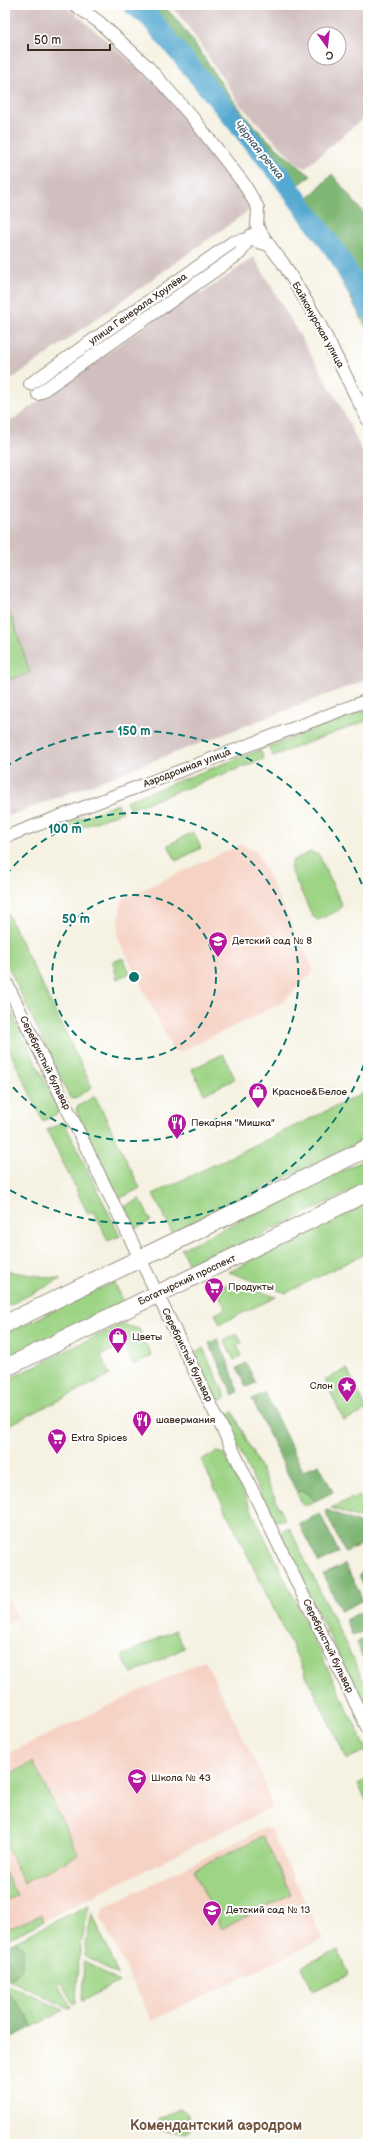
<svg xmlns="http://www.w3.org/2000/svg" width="373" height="2149" font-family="'Balsamiq Sans',sans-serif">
<rect width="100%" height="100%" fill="#fff"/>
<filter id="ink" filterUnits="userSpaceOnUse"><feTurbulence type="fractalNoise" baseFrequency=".025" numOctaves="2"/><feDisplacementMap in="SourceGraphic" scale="8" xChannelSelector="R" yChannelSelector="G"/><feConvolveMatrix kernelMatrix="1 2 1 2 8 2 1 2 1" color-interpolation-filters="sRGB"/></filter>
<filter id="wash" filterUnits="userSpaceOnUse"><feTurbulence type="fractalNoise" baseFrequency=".012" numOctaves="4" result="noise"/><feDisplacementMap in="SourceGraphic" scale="16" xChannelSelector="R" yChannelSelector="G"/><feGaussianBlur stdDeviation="0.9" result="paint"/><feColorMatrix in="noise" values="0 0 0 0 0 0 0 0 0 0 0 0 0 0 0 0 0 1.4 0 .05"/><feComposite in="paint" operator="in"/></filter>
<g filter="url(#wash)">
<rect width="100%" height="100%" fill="#f5f2e2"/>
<g fill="#f6d2c5">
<path d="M242 844 256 851 314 971 282 1003 180 1052 173 1050 117 936 121 902 124 898Z"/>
<path d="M5 1592 17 1618 5 1624Z"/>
<path d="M205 1660 263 1778 272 1807 5 1940V1755Z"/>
<path d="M264 1828 270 1829 323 1939 152 2021 100 1916 104 1908Z"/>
</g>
<g fill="#d1bfbf" fill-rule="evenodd">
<path d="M5 5H62L71 10 161 88 244 192 251 209 5 384Z"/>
<path d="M169 5H368V114L305 168 295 162 241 106 183 19ZM315 34H339V58H315Z"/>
<path d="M254 257 338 401 368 463V679L9 816 5 808V425L198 289 200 295Z"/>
</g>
<g fill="#9ed486" stroke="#6c7f52">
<path d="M5 604 13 621 30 673 5 681Z"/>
<path d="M368 709V720L273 756 268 747Z"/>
<path d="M260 750 264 759 130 809 126 801Z"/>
<path d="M118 804 122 812 61 835 58 826Z"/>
<path d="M193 832 201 848 176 861 168 845Z"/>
<path d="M311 852 319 855 342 905 339 910 318 920 313 917 290 868 293 860Z"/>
<path d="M5 909 92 1087 74 1099 70 1098 5 960Z"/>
<path d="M123 958 130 973 117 979 113 962Z"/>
<path d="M5 999 60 1112 43 1121 5 1041Z"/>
<path d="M223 1054 235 1079 204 1094 192 1069Z"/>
<path d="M368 1091V1138L172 1232 153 1194Z"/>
<path d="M95 1096 140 1188 119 1199 76 1110 77 1107Z"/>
<path d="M64 1122 120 1236 108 1241 94 1211 88 1214 47 1130Z"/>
<path d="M368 1158V1183L191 1269 181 1249Z"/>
<path d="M140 1199 151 1221 134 1229 124 1207Z"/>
<path d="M368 1203V1252L286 1293 229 1272Z"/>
<path d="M5 1271 61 1279 5 1307Z"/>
<path d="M114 1282 124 1302 5 1359V1334Z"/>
<path d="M232 1282 276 1297 220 1324 215 1314 226 1309 216 1290Z"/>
<path d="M121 1324 139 1329 152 1356 133 1365 124 1345 101 1355 110 1375 5 1427V1381Z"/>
<path d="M237 1334 242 1343 237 1345 242 1356 234 1360 224 1340Z"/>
<path d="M203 1348 226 1397 219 1401 214 1398 192 1353Z"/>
<path d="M347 1369 367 1410 344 1421 325 1380Z"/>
<path d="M233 1412 285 1519 277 1521 273 1520 225 1421 226 1415Z"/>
<path d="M217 1452 224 1454 227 1459 367 1750 347 1759 201 1460Z"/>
<path d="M296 1491 306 1492 315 1501 303 1506Z"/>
<path d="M359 1495 368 1512V1521L331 1508Z"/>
<path d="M289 1527 368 1690V1701H361L281 1537 282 1531Z"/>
<path d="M175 1630 184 1648 132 1674 122 1656Z"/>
<path d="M33 1762 79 1855 24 1883 5 1844V1776Z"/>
<path d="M368 1779V1804L358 1784Z"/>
<path d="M263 1836 291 1894 222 1929 193 1870Z"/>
<path d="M5 1872 17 1896 5 1901Z"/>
<path d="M89 1905 78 1962 76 2004 74 2005 61 1983 58 1985 71 2007 69 2008 9 1980C30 1966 17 1966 25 1949L15 1941Z"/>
<path d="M92 1912 118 1975 84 1955Z"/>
<path d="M41 1915 43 1921 5 1941V1920L10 1928Z"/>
<path d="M338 1950 349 1974 313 1991 302 1966Z"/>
<path d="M84 1960 119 1982 82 2001Z"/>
<path d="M5 1984 64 2010 32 2027 27 2015 5 1990Z"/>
<path d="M180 2109C189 2111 192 2122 190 2131L185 2134 161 2129 158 2122 160 2118Z"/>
</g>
<g fill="#7eb673" stroke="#5c7048">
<path d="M138 5H163C194 36 213 75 240 109 259 134 286 157 311 176L294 188 153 17Z"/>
<path d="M332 174 368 219V331L331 261 298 209Z"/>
<path d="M218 1339 230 1367 238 1392 233 1395 209 1343Z"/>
<path d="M246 1363 256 1383 246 1387 237 1368Z"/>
<path d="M265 1393 303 1471 319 1464 333 1492 315 1501 306 1492 296 1491 252 1399Z"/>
<path d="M327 1510 368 1527V1541L345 1552 325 1511Z"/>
<path d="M320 1513 339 1553 319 1563 299 1524Z"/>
<path d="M345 1564 363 1600 341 1611 323 1575Z"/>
<path d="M366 1571 368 1577V1594L359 1575Z"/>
<path d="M363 1611 368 1621V1629L353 1636 345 1620Z"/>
<path d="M368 1636V1668L356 1643Z"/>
<path d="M15 1941 25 1949C16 1965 31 1966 9 1980L5 1978V1947Z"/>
<path d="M5 1989 27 2015 32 2027 9 2039 5 2032Z"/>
</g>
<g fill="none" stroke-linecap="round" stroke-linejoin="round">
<path stroke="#54a8d0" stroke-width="20" d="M133 5 150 18 280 175 339 256 368 309"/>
</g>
</g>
<g filter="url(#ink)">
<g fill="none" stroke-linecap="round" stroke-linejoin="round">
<g stroke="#988e80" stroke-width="14">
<g id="street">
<path d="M75 5 99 22 148 67 192 117 244 184 258 208 257 226 269 245"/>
<path d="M30 384 233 242 248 239 269 245 283 263 317 319 368 420"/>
<path d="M38 394 240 253 251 235"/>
<path d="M5 837 368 700"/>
<path d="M5 980 368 1729"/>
</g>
</g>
<g stroke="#988e80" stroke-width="19">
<g id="secondary">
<path d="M5 1324 368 1148"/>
<path d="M5 1368 368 1192"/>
</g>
</g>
<use href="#street" stroke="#fff" stroke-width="12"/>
<use href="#secondary" stroke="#fff" stroke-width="17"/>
</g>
</g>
<g fill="none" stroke="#0f766e" stroke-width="2" stroke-dasharray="7 5">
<circle cx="134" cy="977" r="82"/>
<path d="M6 875A164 164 0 1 1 6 1079"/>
<path d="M368 1053A246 246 0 0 1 5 1187M5 767A246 246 0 0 1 368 901"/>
</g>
<defs>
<g id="school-pin" transform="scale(1)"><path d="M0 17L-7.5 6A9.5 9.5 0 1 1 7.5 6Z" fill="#b5179e" stroke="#fff"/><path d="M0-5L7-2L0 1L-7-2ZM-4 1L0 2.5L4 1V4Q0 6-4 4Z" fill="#fff"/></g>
<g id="shop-pin" transform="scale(1)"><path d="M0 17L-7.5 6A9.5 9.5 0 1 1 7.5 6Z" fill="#b5179e" stroke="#fff"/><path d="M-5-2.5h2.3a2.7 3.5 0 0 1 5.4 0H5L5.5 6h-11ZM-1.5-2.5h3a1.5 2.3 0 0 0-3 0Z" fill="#fff"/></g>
<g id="restaurant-pin" transform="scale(1)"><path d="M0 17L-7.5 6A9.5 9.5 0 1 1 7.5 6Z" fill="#b5179e" stroke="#fff"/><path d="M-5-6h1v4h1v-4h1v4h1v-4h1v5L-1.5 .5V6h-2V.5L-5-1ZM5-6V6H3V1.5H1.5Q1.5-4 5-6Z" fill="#fff"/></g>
<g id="supermarket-pin" transform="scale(1)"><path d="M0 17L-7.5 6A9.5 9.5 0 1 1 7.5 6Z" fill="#b5179e" stroke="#fff"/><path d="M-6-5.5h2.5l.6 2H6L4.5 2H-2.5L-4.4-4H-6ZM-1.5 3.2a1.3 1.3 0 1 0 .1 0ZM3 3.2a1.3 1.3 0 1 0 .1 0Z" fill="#fff"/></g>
<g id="sight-pin" transform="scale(1)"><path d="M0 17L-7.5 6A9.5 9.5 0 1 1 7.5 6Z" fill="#b5179e" stroke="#fff"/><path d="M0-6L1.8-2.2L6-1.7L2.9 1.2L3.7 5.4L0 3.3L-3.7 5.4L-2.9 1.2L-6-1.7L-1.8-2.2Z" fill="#fff"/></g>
</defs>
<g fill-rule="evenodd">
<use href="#school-pin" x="218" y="941"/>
<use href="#shop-pin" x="258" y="1092"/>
<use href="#restaurant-pin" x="177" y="1123"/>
<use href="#supermarket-pin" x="214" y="1287"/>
<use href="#shop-pin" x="118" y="1337"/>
<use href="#sight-pin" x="347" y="1386"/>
<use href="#restaurant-pin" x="142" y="1420"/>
<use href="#supermarket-pin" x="57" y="1438"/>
<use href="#school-pin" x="137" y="1778"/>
<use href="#school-pin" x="212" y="1910"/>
</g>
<g text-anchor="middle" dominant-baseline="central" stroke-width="4" stroke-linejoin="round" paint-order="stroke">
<g font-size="10" fill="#3b2a1e" stroke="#fff">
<text transform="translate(138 309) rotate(-35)">улица Генерала Хрулёва</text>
<text transform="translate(318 325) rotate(61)">Байконурская улица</text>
<text transform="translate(187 768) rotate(-21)">Аэродромная улица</text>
<text transform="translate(45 1063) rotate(64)">Серебристый бульвар</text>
<text transform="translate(187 1280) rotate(-25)">Богатырский проспект</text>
<text transform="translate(187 1355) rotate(64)">Серебристый бульвар</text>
<text transform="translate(328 1646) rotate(64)">Серебристый бульвар</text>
</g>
<g font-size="10" fill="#3b2a1e" stroke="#fff" text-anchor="start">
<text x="232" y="941">Детский сад № 8</text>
<text x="272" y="1092">Красное&amp;Белое</text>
<text x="191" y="1123">Пекарня "Мишка"</text>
<text x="228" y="1287">Продукты</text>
<text x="132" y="1337">Цветы</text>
<text x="333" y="1386" text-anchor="end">Слон</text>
<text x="156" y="1420">шавермания</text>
<text x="71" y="1438">Extra Spices</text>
<text x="151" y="1778">Школа № 43</text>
<text x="226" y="1910">Детский сад № 13</text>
</g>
<g font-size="11" font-style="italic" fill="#455c65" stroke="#fff">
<text transform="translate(259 150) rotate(51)">Чёрная речка</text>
</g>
<g font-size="14" font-weight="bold" fill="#71523e" stroke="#fff">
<text x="216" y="2125">Комендантский аэродром</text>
</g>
</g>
<circle cx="134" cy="977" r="6" fill="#0f766e" stroke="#fff" stroke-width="2"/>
<g font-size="12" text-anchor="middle" font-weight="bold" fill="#0f766e" stroke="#fff" stroke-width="4" stroke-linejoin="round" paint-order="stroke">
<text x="134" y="735">150 m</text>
<text x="65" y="833">100 m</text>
<text x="76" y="923">50 m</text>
</g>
<rect width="373" height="2149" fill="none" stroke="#fff" stroke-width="20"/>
<g transform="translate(327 46) rotate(165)"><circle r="19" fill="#ffffff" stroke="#b1aaa5"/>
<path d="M0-3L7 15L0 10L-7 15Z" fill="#b5179e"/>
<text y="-6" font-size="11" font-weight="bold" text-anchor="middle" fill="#3b2a1e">С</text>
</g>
<path d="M28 44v6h82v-6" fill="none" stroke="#3b2a1e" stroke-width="2"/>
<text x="34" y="44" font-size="12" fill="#3b2a1e" stroke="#ffffff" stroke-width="3" paint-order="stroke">50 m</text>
</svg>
